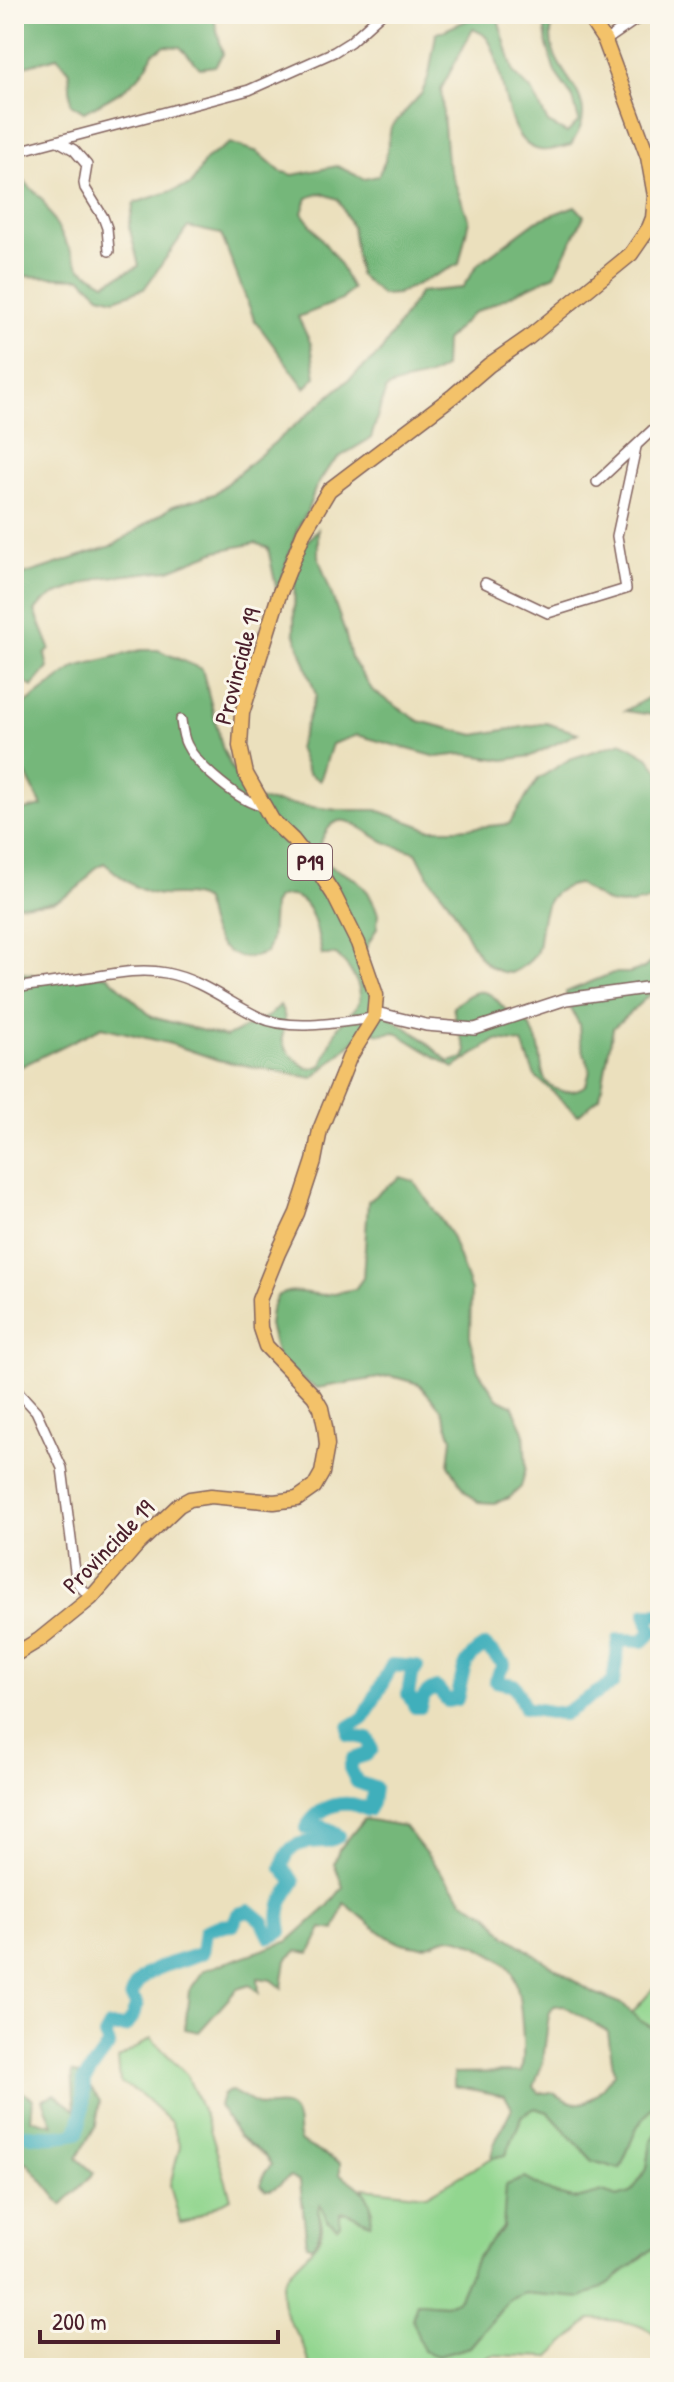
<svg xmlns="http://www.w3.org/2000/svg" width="674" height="2382" font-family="'Patrick Hand',sans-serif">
<rect width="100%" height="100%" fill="#fbf7ec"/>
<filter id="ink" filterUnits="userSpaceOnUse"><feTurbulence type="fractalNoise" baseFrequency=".0125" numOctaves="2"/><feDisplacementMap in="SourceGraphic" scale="16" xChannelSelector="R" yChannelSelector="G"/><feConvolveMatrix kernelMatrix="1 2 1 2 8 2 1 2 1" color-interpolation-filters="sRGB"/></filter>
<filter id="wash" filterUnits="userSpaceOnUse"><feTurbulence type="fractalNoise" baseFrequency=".006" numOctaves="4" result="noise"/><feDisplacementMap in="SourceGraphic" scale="32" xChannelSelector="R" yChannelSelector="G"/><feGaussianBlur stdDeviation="1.8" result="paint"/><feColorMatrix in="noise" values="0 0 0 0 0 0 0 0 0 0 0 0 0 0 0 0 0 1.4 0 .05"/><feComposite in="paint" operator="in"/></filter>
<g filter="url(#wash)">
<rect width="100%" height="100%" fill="#ebe0bd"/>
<g fill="#92d68f" stroke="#6e7a5d" stroke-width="2">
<path d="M660 1981V2032L639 2020 632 2013Z"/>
<path d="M151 2038 187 2075 209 2126 231 2198 189 2221 180 2223 170 2185 180 2146 171 2122 143 2096 120 2082 118 2059Z"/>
<path d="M658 2099 660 2100V2129L651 2141 647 2169 631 2193 617 2197 603 2192 577 2199 552 2193 525 2178 503 2227 476 2258 459 2298 446 2305 417 2303 438 2356 470 2347 510 2299 524 2293 582 2297 608 2284 660 2243V2341C646 2321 613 2320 591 2319L549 2357 493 2355 466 2368H409L367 2363 344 2368H309C310 2339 278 2323 282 2288 285 2266 315 2254 321 2233 324 2225 320 2217 317 2209L321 2205 340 2213 373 2211 363 2188 427 2195 492 2158 506 2155 522 2116 535 2108 548 2112 593 2161 620 2169 637 2127Z"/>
</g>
<g fill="#75b77a" stroke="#606b52" stroke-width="2" fill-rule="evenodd">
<path d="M14 14H213L223 54 215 66 200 68 180 47 165 46 153 53C141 85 112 97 84 112L71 104 69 70 57 57 25 66 14 57Z"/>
<path d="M481 14H491L498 19 514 73 533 92 548 123 567 133 579 121 573 98 555 72 547 45 543 14H554C539 67 583 77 583 115 583 126 576 136 571 145 562 147 549 152 540 150 498 143 508 57 484 35 482 33 475 30 473 29L441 89 447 162 469 220 459 264 397 294 382 295 359 275 352 227 338 199 321 193 307 198 302 213 338 261 352 289 342 300 298 317 311 344 316 377 305 388 254 319 221 234 188 227 144 289 115 299 100 295 82 278 22 276 14 278V184L24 181 42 199 80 268 105 283 139 266 129 226 134 203 191 185 206 159 230 143 258 152 280 171 293 175 337 166 364 179 378 176 385 161 391 127 422 93 429 75 436 34Z"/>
<path d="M575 206 584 216 555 275 473 313 445 341 444 367C427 383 406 377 386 389L371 438 338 458 329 467 315 489 307 512 298 528 277 592 268 548 256 543 217 551 169 570 101 578 54 595 43 602 35 611 50 648 45 655 48 668 32 687 14 674V578L114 545 173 506 214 494 380 353 420 292 462 288 478 264 536 221Z"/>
<path d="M318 529V556L345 632 351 658 373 691 419 721 475 735 546 723 578 733 531 756 504 760 464 754 437 757 357 735 332 744 320 781 308 773 298 748 316 695 294 632 295 555Z"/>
<path d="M141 650H158L202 669 223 750 247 799 338 810H377L429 829H457L509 824 538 779 570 759 622 742 648 757 660 772V895C652 900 645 902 636 903 608 909 601 899 578 884 547 889 544 906 540 934 539 940 539 948 536 953 532 961 520 969 511 973 478 973 468 934 454 910 448 900 439 890 431 880 425 871 421 861 416 852 406 849 394 847 385 842 358 829 336 799 319 847L322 862 357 880 368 892 375 906 378 914 377 928 365 950 367 977 383 1008 393 1019 418 1035 449 1062 464 1058 467 1051 458 1030 453 1007C466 996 480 984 495 998 501 1004 506 1012 513 1016 521 1021 527 1020 532 1030 534 1035 538 1041 539 1047 543 1065 538 1087 563 1091 572 1092 579 1090 586 1085L590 1071 580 1040 579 1024 566 999V992L613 973H629L644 968 660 954V985L613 1028 600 1097 578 1115 535 1076 522 1043 496 1040 454 1068 395 1032 379 1034 368 1029 313 1078 218 1060 171 1044 102 1027 14 1070V971L54 979 107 975 152 1017 226 1037 269 1016 280 1005C291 1027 280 1025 283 1042 284 1050 302 1068 310 1068 313 1069 319 1066 322 1065 327 1053 331 1040 337 1029 342 1019 352 1014 358 1004 366 989 347 964 336 955H322C317 931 312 885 277 898L273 905 271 939 266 953C226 969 208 936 205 901 189 892 179 896 161 895 138 893 121 877 104 863 88 871 92 875 81 885 55 907 46 903 14 905V809L17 812 42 806 18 759 24 705 75 667Z"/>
<path d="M660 691V716L625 711Z"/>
<path d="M400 1177 414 1181 450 1233 471 1291 470 1337 478 1370 497 1398 512 1405 524 1431 526 1468 521 1487 509 1498 494 1503 478 1502 466 1492 449 1465 452 1438 441 1409 419 1384 391 1376 317 1388 292 1374 278 1361 269 1325 271 1309 278 1295 292 1291 324 1295 355 1289 363 1278 368 1201Z"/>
<path d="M364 1819 404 1826 464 1901 489 1915 506 1936 592 1992 624 2005 639 2020 660 2032V2100H657L637 2127 620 2169 593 2161 548 2112 535 2108 522 2116 506 2155 492 2158 494 2144 512 2108 505 2096 454 2086V2073L521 2072C526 2053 521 1986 511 1970 502 1957 467 1939 452 1938 442 1938 433 1945 423 1946 416 1946 405 1944 399 1942 382 1937 359 1913 344 1903L335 1930 322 1928 310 1953 297 1951 286 1960 282 1988 272 1980 258 1978 259 1993 250 1985 237 1989 199 2032 185 2029 189 1991 204 1970 289 1941 327 1907 343 1887 334 1863 339 1850ZM563 2005 608 2032 614 2074C603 2086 589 2111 569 2101 552 2094 560 2092 539 2093L534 2087 543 2061 549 2014 554 2006Z"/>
<path d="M72 2072 81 2075 100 2101 96 2125 77 2158 94 2173 62 2205 27 2162 14 2164V2094L21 2091 33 2099 31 2119 53 2125 43 2099 55 2094 75 2110Z"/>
<path d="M232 2091C241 2096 252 2104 262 2106 274 2108 288 2099 296 2117 300 2126 296 2134 301 2142L340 2163V2174C359 2186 377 2197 370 2223L345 2212 340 2213V2224L337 2227 328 2220 320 2205 318 2209C322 2226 322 2233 312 2247L307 2245 300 2182 291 2176C280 2180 272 2199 260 2185L264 2174 271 2165 265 2156 238 2135 219 2106C221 2097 222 2092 232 2091Z"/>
<path d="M660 2129V2243L608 2284 582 2298 524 2293 509 2300 470 2347 438 2356 423 2351 412 2319 417 2303 446 2305 459 2298 476 2258 503 2227 506 2185 525 2178 552 2193 577 2199 603 2192 617 2197 631 2193 647 2169 651 2141Z"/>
</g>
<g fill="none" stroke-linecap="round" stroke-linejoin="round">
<path stroke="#3fafbb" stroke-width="14" d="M14 2132C37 2137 55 2138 77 2133L83 2110 84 2080 109 2045 105 2036 110 2027H125L132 2018 137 2005 131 1996C139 1967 177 1963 202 1953L205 1931 219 1926 233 1925 238 1914 250 1911 263 1922 270 1937 281 1931C276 1909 282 1901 294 1882L282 1868C291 1829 320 1849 339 1836L324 1827 306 1828C320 1805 345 1797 368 1810L372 1803 374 1788 357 1782 350 1768 353 1759 366 1755 372 1749 368 1739 349 1735V1727L364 1718 392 1665 417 1667 411 1676 408 1694 415 1707H420C422 1696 427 1691 437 1688L448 1701 457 1699C464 1674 460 1660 485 1646L504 1664 495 1681 514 1685 525 1708 563 1714 613 1683 619 1640 643 1641 652 1632 646 1614H660"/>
</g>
</g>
<g filter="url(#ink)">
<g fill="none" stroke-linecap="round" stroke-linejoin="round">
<g stroke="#82635e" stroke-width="12">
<g id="minor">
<path d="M605 41 634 21 651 14"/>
<path d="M58 141 74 150 87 165 84 183 85 188 103 217 107 228 109 251"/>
<path d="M14 152 249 90 334 52 350 42 381 14"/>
<path d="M597 482 660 423"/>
<path d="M485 583 548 613 626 589 617 536 636 447"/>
<path d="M181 720C182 728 183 738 187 745 197 766 241 803 263 806"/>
<path d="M14 988C40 984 67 981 93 977 116 973 142 968 166 973 202 980 227 1002 259 1017 291 1032 340 1022 374 1018"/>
<path d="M14 1387 36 1411 62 1468 76 1579 79 1585 91 1598"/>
</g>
</g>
<g stroke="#82635e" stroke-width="14">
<path id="tertiary" d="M376 1013 426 1025 475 1029 566 999 660 986"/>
</g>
<g stroke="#82635e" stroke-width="17">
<path id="primary" d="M14 1655 39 1640 91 1598 138 1544 179 1505 190 1499 211 1496 274 1502 297 1499 314 1487 322 1473 327 1445 325 1427 321 1408 314 1396 266 1346 260 1328 259 1300 278 1253 297 1213 314 1161 320 1130 342 1076 349 1058 374 1018 376 995 358 943 334 895 321 875 293 840 272 820 246 774 240 746 242 713 279 595 304 532 329 490 453 396 489 365 528 338 631 254 649 228 653 218 655 196 648 157 605 41 587 14"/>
</g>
<use href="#minor" stroke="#fff" stroke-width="9"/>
<use href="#tertiary" stroke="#fff" stroke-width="11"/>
<use href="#primary" stroke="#f3c26a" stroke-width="14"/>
</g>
</g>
<g text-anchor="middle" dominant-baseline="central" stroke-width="6" stroke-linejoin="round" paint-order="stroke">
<rect fill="#fbf7ec" stroke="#7f6065" stroke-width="2" x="288" y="844" width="44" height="36" rx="6"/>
<g font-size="22" font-weight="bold" fill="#4a1f2b">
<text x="310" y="862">P19</text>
</g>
<g font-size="24" fill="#4a1f2b" stroke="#fbf7ec">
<text transform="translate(237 666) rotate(-75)">Provinciale 19</text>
<text transform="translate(108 1546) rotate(-46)">Provinciale 19</text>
</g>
</g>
<rect width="674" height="2382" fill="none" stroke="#fbf7ec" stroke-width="48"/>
<path d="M40 2330v12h238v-12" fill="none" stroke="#4a1f2b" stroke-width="4"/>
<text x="52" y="2330" font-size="24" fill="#4a1f2b" stroke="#fbf7ec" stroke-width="6" paint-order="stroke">200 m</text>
</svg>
